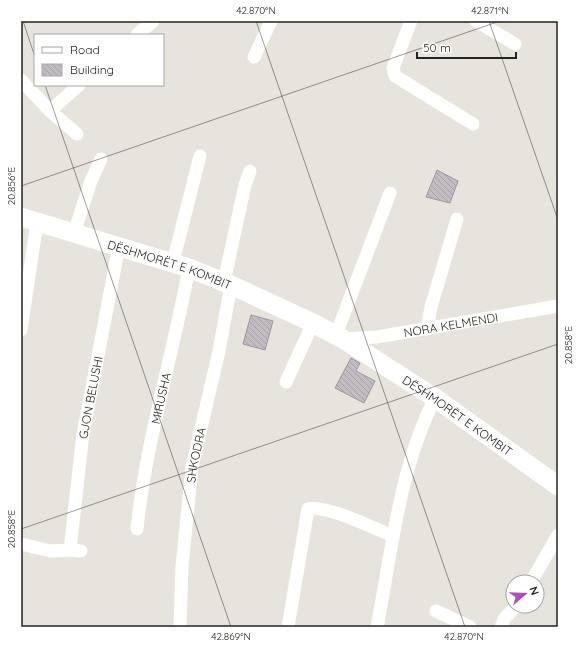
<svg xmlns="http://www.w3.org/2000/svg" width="579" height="648" font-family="Quicksand,sans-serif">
<defs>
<pattern id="building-back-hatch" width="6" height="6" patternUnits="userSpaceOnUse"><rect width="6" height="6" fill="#c1bdc2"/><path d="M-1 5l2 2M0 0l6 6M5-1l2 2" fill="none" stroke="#a6a2a6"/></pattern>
</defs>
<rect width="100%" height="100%" fill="#e7e3dd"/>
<g fill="url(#building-back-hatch)" stroke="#9b979c">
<path d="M437 170 458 181 450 203 426 197Z"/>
<path d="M251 315 273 321 265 350 243 344Z"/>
<path d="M351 358 360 363 356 371 375 381 364 403 335 388Z"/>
</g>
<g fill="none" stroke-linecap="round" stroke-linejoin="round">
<g stroke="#fff" stroke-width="13">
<path d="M411 21 393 68 395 76 473 124"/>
<path d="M476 21 515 44"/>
<path d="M137 35 153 21"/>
<path d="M254 57 271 21"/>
<path d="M21 80 50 111 77 134"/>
<path d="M50 111 79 85"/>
<path d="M74 233 91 181 101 159"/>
<path d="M173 262 200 156"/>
<path d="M224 282 245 185 250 171"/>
<path d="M427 329 431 307 457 219"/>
<path d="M21 330 37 222"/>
<path d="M336 335 390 193"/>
<path id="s1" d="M343 339 377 337 558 306"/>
<path d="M286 382 313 323"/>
<path id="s2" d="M137 529C146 440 173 355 189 268"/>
<path d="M21 544 51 551 70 550 81 551"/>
<path id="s3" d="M70 550 83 434 119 246"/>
<path d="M531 582 558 535"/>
<path d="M436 611 470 627"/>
<path id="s4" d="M180 627 182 566 192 467 219 351 231 285"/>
<path d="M288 627 308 509C326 504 375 529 393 536"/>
<path d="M377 627C392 550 399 469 435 398"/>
<path d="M501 627 504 619 516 606"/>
</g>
<path stroke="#fff" stroke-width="19" id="s5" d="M21 217 189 268 231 285 313 323 343 339 435 398 558 486"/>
</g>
<path fill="none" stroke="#242320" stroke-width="1" stroke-opacity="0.45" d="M23 21 35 57M256 21 465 627M489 21 558 220M45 85 231 627M21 186 500 21M21 529 558 344"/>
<g text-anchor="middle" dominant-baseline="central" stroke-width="4" stroke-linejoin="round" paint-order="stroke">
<g font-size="12" fill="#242320" stroke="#fff">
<text stroke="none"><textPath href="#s5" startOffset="156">DËSHMORËT E KOMBIT</textPath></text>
<text stroke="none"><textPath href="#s1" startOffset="109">NORA KELMENDI</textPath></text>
<text stroke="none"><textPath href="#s3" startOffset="154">GJON BELUSHI</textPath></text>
<text stroke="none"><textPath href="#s2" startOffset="133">MIRUSHA</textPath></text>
<text stroke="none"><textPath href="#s5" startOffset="483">DËSHMORËT E KOMBIT</textPath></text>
<text stroke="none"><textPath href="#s4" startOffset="173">SHKODRA</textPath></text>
</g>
</g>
<rect width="579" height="648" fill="none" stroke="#ffffff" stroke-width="44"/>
<rect x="34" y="34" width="130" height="52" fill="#ffffff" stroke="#a7a7a6"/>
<rect x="42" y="47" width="20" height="6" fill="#ffffff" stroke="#a7a7a6"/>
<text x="70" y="54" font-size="12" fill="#242320">Road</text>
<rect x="42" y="64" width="20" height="12" fill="url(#building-back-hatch)" stroke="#a7a7a6"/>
<text x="70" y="74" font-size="12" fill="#242320">Building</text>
<g transform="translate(525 594) rotate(71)"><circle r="19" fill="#ffffff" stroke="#a7a7a6"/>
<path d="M0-3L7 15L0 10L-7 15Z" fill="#a951be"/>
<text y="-6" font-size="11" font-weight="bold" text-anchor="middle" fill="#242320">N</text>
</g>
<path d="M417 52v6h99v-6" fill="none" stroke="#242320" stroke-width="2"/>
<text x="423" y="52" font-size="12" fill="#242320" stroke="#ffffff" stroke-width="3" paint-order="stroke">50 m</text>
<rect x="22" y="22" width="535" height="604" fill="none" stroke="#242320" stroke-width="1.5"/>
<g font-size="10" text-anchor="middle" fill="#242320">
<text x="256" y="14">42.870°N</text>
<text x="490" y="14">42.871°N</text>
<text transform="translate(11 186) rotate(-90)" y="4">20.856°E</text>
<text transform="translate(568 345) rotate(-90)" y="4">20.858°E</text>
<text transform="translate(11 529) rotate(-90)" y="4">20.858°E</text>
<text x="231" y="640">42.869°N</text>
<text x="464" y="640">42.870°N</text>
</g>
</svg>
